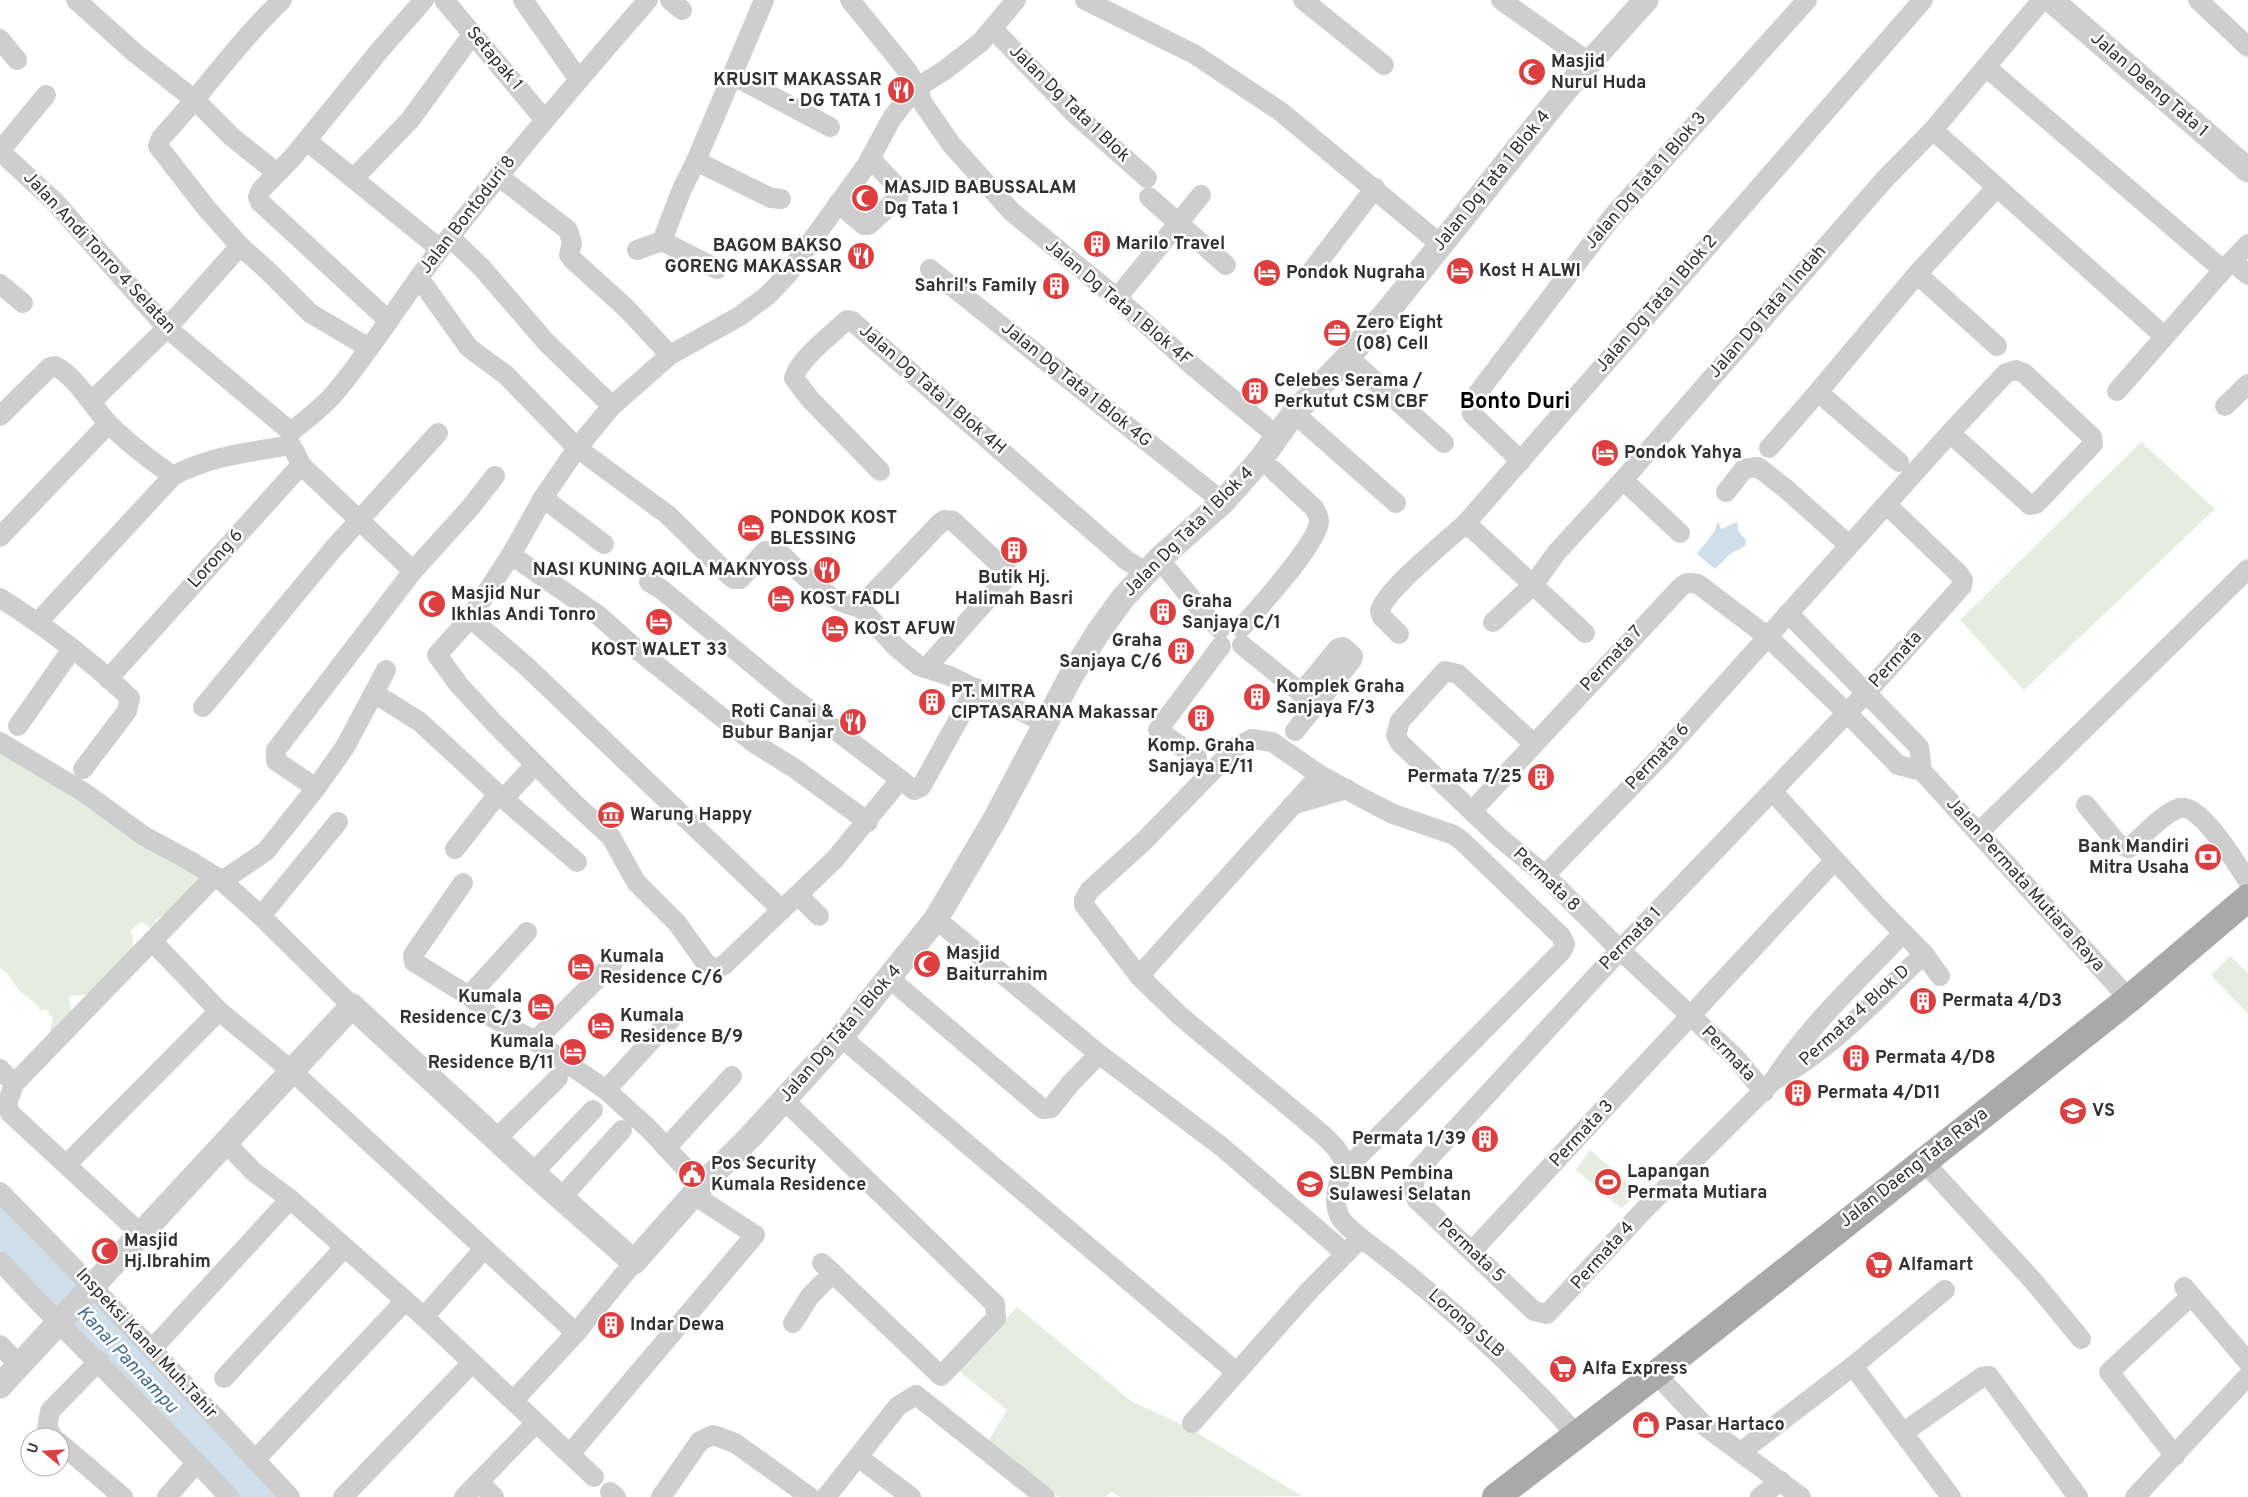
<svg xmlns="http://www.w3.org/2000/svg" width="2248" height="1497" font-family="Overpass,sans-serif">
<rect width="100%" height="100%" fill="#fff"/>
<g fill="#e6ede0">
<path d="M2141 442 2215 509 2024 690 1960 620Z"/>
<path d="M0 746 184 863 203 882 164 918 160 917 155 920 156 926 151 928 141 922 130 931 133 936 132 943 136 948 87 995 69 996 71 1011 51 1037 50 1030 53 1019 46 1009 40 1010C35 999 22 996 16 986 11 979 9 973 0 968Z"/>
<path d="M2230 956 2248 973V1014L2211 975Z"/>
<path d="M1590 1150 1640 1193 1621 1208 1576 1170Z"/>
<path d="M1017 1307 1131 1401 1189 1428 1302 1496 1120 1497 1111 1492 1105 1497H1059L986 1445 1007 1410 958 1370Z"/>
</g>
<g fill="#cedeeb">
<path d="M1718 521 1721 529 1737 522C1738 526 1737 530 1740 533 1744 539 1748 539 1745 546L1730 554 1715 569 1697 554 1714 532Z"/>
<path d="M0 1200 81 1284 56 1310 0 1250Z"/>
<path d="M95 1300 280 1497H234L72 1326Z"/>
</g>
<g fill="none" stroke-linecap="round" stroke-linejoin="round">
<g stroke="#cecece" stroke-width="20">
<path d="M76 0 135 53 196 101 232 137 277 173"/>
<path d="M282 0C237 43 203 93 161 138L158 146 207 209 240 246 267 270 310 313 369 348"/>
<path d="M444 0 544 119"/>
<path d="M523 0 579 80"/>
<path d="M670 0 682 10"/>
<path d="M850 0 906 69 918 87 922 102 951 144 1012 212 1117 298 1194 367 1277 436"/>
<path d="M1085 0 1194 54 1280 111 1440 244"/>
<path d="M1303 0 1384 65"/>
<path d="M1501 0 1590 63"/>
<path d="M2198 0 2248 47"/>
<path d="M993 29 1076 115 1147 178"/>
<path d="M0 39 17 60"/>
<path d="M1986 67 2223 270 2232 261 2248 275"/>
<path d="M732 75 830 127"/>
<path d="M1933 130 2164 336"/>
<path d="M307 141 440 249"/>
<path d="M0 151 54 201 167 328 291 432"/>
<path d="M0 151 46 95"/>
<path d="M696 161 771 198 781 199"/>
<path d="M498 176 568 230 572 243 569 255 573 260 625 307 670 355"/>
<path d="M354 178 410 120 472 35"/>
<path d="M1149 197 1226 265"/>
<path d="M838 203 864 225H869L898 198 900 190 870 158"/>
<path d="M450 237 482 268 546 342 612 406"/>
<path d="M662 241 717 269"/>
<path d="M637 250 662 241 682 189 696 161 764 0"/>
<path d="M2232 261 2248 244"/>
<path d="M930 269 1223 502"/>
<path d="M1313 269 1375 188"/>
<path d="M1917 274 1997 346"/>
<path d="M419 278 469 348 506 375 577 448 668 515 730 576 734 579H740L765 551 779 552C801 573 829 604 860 607L895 646 919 666 950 676 1047 724"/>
<path d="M0 284 23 303"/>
<path d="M1117 298 1201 195"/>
<path d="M389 321 260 202 258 197 261 190 293 157 380 50 424 0"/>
<path d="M1348 357 1444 443"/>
<path d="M2117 391 2223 270"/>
<path d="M92 401 167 328 240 246"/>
<path d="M2225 406 2248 384"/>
<path d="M1294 413 1396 503"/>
<path d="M0 416 50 367 55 366C77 377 93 408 110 425 129 444 150 460 173 476"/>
<path d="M291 432C305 420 321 409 334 394 373 348 404 295 441 248 508 163 577 81 648 0"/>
<path d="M1769 448 1818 392"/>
<path d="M295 452 301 465 413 571"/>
<path d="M1521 461 1472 414 1471 405 1474 398 1612 217 1807 0"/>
<path d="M1899 462 1818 392 1917 274 1997 187"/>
<path d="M880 471 809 398 794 378C799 359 832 334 847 320L852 321 1126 560 1146 572"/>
<path d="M1623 480 1680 533"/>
<path d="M1726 492 1744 469 1758 467 1785 488 1849 545"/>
<path d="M543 498 604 544"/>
<path d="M1887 505 1959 574 1963 580 1962 586 1867 692 1620 950 1419 1169C1413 1179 1412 1189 1417 1200L1534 1311 1547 1314 1643 1211 1774 1080C1832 1050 1877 998 1924 954"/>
<path d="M1466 523 1585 633"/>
<path d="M0 537 108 424"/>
<path d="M511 555 598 615 635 648 754 743 794 768 868 822"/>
<path d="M1159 559 1205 615 1220 629"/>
<path d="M649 582 661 589 786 692 914 790 921 787 976 688"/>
<path d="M0 598C46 627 90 660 130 698L127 711 83 769"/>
<path d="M860 607 940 523 944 520 953 521 1010 574 927 667"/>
<path d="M1788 613 1919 747 1922 771 2129 999"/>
<path d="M470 618 525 665 782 910"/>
<path d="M38 622 173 476C209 456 251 452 291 445"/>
<path d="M1493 622 1533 585 1557 552 1623 480 1884 180 1933 130 2042 0"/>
<path d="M1241 628C1258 608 1316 546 1319 522 1319 516 1317 513 1314 508L1273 470"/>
<path d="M1399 634 1382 617 1380 611C1384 591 1449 539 1466 523L1923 0"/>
<path d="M1242 645 1311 701"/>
<path d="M108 679 301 465"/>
<path d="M374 693 420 722 498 794 577 862"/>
<path d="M203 707 334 548 438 433"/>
<path d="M18 726 72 649"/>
<path d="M1295 731 1352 660 1353 656 1343 647 1338 648 1301 693"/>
<path d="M0 742 85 793 144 836 192 862 222 881 261 916 352 1006"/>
<path d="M1534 744 1458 674 1445 671 1400 721 1396 735 1400 743 1499 837 1545 875 1620 950 1736 1058 1764 1092"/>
<path d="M1197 758 1158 730 1221 646"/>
<path d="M900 780 835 859 724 965 717 968 711 967 705 962 677 923 636 882 611 837 574 803 495 724 459 685 437 655 470 618 511 555 543 498 577 448 612 406 670 355 740 316 768 295 786 276 866 166 892 118 903 104 918 87 945 70 981 42 1016 0"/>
<path d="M316 788 276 761V750L413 571 470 508 495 476"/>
<path d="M1773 792 1876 905 1924 954 1940 976"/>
<path d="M503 799 535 765"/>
<path d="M1292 805 1347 789"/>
<path d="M2086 805 2118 844 2129 848C2142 837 2164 812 2180 808 2200 802 2237 865 2248 881"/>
<path d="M1472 811 1677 591C1684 583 1688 581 1698 584L1768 637 1847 713 1898 765 1922 771"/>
<path d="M1978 833 2248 569"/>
<path d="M455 849 498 794"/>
<path d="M1545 875 1661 756 1950 433 2006 373 2016 370 2024 373 2092 437 2093 444 2040 500 2036 504 2030 505 1950 433"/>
<path d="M222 881 266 851 316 788 345 747 386 670"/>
<path d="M463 883 413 955 414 962 469 996 493 1018 535 1041 606 1090 649 1129 687 1170"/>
<path d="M798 895 819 916"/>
<path d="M261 916 338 822"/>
<path d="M936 919 1099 1054 1222 1147 1345 1253"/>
<path d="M152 941 219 1011 292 1071 576 1333"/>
<path d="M1139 976 1320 775"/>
<path d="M890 979 1043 1109 1051 1108 1070 1084 1099 1054"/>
<path d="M469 996 527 932"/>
<path d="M841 1037 1235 1371"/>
<path d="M535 1041 613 963"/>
<path d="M0 1069 14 1084"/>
<path d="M1774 1080C1809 1025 1859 980 1903 933"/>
<path d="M606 1090 672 1018"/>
<path d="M784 1100 995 1304 996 1318 941 1376 822 1263"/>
<path d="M497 1138 558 1078"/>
<path d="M225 1142 254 1172 290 1199 424 1317 594 1477"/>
<path d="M666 1148 732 1076"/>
<path d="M1923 1161 2035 1283 2081 1339"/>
<path d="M67 1164 219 1011"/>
<path d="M1348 1167 1336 1148 1323 1135 1179 1015 1139 976 1084 905V900L1089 891 1144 841 1236 747 1252 739 1272 742 1320 775 1364 799 1393 814 1454 835 1462 841 1561 936 1565 944 1562 951 1348 1167C1336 1179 1332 1204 1341 1219 1346 1226 1354 1232 1361 1238"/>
<path d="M533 1173 593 1110"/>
<path d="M0 1192C99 1291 194 1395 290 1497"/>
<path d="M561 1198 622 1130"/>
<path d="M141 1234 10 1113 7 1104 14 1084 215 876"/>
<path d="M1472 1251 1835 860"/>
<path d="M0 1261C74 1342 154 1416 229 1497"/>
<path d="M2184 1287 2248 1362"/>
<path d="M424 1317 483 1250"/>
<path d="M793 1323 810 1296 833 1273"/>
<path d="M0 1345 19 1365"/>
<path d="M152 1349 290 1199"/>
<path d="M1853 1366 1951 1497"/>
<path d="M1656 1374 1706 1427 1801 1497"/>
<path d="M224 1378 344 1248"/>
<path d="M514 1400 576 1333 634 1262"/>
<path d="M1192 1423 1308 1292 1361 1238C1440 1297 1511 1362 1577 1435"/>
<path d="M1904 1432 1982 1377 1989 1376 2078 1497"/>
<path d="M53 1437 47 1428 50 1411 99 1361"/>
<path d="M60 1443 123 1497"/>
<path d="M1741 1452 1853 1366 1945 1290"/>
<path d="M570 1454 755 1235 694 1195"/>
<path d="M2175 1456 2109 1372 2191 1296"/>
<path d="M858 1457 911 1497"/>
<path d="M255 1460 405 1301"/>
<path d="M479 1482 494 1497"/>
<path d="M610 1492 616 1497"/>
<path d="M167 1497 197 1462"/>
<path d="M343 1497 472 1363"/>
<path d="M464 1497 536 1423"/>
<path d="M661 1497 700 1441 713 1435 735 1443 810 1497"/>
<path d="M826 1497 898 1406 916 1395 1045 1497"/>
<path d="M1760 1497 1781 1481"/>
<path d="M2135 1497 2248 1376"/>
</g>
<g stroke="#cecece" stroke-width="25">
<path d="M2051 0 2248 170"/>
<path d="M0 1386 352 1006 533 1173 634 1262 703 1184 752 1135 841 1037 936 919 995 819 1071 676 1099 631 1123 598 1159 559 1223 502 1261 459 1294 413 1348 357 1387 312 1566 89 1646 0"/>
</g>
<path stroke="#a9a9a9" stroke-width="28" d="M1496 1497 1656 1374 2129 999 2248 898"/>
</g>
<defs>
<g id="mosque-disc" transform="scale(1.4375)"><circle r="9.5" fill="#dd3e3f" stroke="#fff"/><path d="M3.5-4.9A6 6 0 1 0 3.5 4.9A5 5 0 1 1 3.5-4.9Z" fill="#fff"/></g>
<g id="restaurant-disc" transform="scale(1.4375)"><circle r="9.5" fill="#dd3e3f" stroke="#fff"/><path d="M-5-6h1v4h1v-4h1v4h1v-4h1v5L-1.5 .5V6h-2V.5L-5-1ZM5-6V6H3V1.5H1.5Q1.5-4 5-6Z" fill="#fff"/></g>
<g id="building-disc" transform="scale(1.4375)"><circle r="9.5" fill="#dd3e3f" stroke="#fff"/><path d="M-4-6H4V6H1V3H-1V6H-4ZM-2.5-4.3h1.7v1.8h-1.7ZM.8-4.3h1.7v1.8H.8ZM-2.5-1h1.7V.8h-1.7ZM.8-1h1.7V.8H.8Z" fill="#fff"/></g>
<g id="hotel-disc" transform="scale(1.4375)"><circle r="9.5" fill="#dd3e3f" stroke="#fff"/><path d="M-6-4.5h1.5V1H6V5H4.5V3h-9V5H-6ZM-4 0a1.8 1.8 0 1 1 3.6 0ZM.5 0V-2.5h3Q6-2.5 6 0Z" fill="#fff"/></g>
<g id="office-disc" transform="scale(1.4375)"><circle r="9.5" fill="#dd3e3f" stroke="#fff"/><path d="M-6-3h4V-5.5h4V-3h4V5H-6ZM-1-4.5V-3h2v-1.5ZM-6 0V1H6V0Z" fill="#fff"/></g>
<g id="museum-disc" transform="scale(1.4375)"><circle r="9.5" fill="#dd3e3f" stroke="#fff"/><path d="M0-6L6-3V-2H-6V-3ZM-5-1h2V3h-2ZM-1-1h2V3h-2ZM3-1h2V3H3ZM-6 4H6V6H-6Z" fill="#fff"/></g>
<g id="bank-disc" transform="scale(1.4375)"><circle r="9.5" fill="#dd3e3f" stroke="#fff"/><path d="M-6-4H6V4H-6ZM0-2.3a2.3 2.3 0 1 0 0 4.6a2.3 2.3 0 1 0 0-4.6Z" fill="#fff"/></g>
<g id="school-disc" transform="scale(1.4375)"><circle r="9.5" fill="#dd3e3f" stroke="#fff"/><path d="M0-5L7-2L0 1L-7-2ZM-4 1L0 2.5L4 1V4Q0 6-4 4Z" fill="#fff"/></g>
<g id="civic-disc" transform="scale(1.4375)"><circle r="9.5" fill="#dd3e3f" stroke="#fff"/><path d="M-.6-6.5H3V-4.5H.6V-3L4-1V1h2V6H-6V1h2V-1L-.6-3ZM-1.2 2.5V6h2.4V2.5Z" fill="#fff"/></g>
<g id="stadium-disc" transform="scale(1.4375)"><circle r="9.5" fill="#dd3e3f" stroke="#fff"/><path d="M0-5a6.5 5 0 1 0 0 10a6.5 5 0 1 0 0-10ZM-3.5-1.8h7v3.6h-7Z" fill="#fff"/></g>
<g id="supermarket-disc" transform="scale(1.4375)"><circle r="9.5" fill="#dd3e3f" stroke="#fff"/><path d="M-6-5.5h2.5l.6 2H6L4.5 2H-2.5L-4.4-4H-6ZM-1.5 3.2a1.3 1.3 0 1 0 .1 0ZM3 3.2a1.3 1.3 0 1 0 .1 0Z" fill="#fff"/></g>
<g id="shop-disc" transform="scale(1.4375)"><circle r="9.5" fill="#dd3e3f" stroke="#fff"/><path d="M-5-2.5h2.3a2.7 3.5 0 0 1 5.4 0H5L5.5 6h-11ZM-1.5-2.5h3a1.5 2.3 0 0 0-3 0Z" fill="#fff"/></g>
</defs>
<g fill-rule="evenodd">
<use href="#mosque-disc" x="1532" y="72"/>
<use href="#restaurant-disc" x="901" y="90"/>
<use href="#mosque-disc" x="865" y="198"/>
<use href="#building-disc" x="1097" y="244"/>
<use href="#restaurant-disc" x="861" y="256"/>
<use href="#hotel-disc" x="1460" y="271"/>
<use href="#hotel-disc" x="1267" y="273"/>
<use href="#building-disc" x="1056" y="286"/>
<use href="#office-disc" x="1337" y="333"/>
<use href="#building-disc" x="1255" y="391"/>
<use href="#hotel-disc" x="1605" y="453"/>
<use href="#hotel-disc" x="751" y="528"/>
<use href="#building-disc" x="1014" y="550"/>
<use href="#restaurant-disc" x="827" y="570"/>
<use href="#hotel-disc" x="781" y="599"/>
<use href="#mosque-disc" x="432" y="604"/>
<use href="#building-disc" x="1163" y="612"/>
<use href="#hotel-disc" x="659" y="622"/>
<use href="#hotel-disc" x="835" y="629"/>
<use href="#building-disc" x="1181" y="651"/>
<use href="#building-disc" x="1257" y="697"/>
<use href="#building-disc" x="932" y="702"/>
<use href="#building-disc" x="1201" y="718"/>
<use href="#restaurant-disc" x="853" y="722"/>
<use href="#building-disc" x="1541" y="777"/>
<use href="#museum-disc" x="611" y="815"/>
<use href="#bank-disc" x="2208" y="857"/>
<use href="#mosque-disc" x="927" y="964"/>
<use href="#hotel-disc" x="581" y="967"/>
<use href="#building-disc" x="1923" y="1001"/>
<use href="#hotel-disc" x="541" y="1007"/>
<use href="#hotel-disc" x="601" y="1026"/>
<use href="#hotel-disc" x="573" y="1052"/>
<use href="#building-disc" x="1856" y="1058"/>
<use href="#building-disc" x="1798" y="1093"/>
<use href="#school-disc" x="2073" y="1111"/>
<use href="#building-disc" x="1485" y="1139"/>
<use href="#civic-disc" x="692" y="1174"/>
<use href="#stadium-disc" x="1608" y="1182"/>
<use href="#school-disc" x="1310" y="1184"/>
<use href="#mosque-disc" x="105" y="1251"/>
<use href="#supermarket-disc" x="1879" y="1265"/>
<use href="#building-disc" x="611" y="1325"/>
<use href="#supermarket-disc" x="1563" y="1369"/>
<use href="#shop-disc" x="1646" y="1425"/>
</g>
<g text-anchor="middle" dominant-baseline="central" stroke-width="5" stroke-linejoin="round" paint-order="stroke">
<g font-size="18" fill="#313131" stroke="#fff">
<text transform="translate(494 59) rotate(50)">Setapak 1</text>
<text transform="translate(2149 85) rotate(41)">Jalan Daeng Tata 1</text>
<text transform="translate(1069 104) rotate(44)">Jalan Dg Tata 1 Blok</text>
<text transform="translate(1492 181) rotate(-51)">Jalan Dg Tata 1 Blok 4</text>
<text transform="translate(1646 181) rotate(-49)">Jalan Dg Tata 1 Blok 3</text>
<text transform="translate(468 215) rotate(-52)">Jalan Bontoduri 8</text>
<text transform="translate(99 253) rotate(47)">Jalan Andi Tonro 4 Selatan</text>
<text transform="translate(1118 303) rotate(40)">Jalan Dg Tata 1 Blok 4F</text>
<text transform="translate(1657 304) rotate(-49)">Jalan Dg Tata 1 Blok 2</text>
<text transform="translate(1768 312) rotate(-49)">Jalan Dg Tata 1 Indah</text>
<text transform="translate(1076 385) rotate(39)">Jalan Dg Tata 1 Blok 4G</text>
<text transform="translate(932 390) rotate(41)">Jalan Dg Tata 1 Blok 4H</text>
<text transform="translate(1189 532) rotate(-45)">Jalan Dg Tata 1 Blok 4</text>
<text transform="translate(216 559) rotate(-48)">Lorong 6</text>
<text transform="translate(1612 659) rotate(-47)">Permata 7</text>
<text transform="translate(1896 660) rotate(-48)">Permata</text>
<text transform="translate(1658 757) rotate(-47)">Permata 6</text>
<text transform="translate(1546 880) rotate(43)">Permata 8</text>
<text transform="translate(2025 885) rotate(48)">Jalan Permata Mutiara Raya</text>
<text transform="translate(1631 939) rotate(-46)">Permata 1</text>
<text transform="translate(1855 1016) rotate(-42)">Permata 4 Blok D</text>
<text transform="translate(841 1034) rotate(-49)">Jalan Dg Tata 1 Blok 4</text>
<text transform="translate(1728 1054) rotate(46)">Permata</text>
<text transform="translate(1582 1134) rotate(-47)">Permata 3</text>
<text transform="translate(1914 1168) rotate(-38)">Jalan Daeng Tata Raya</text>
<text transform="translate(1471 1251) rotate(43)">Permata 5</text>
<text transform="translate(1603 1256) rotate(-48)">Permata 4</text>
<text transform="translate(1466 1324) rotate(41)">Lorong SLB</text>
<text transform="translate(146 1344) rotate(47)">Inspeksi Kanal Muh.Tahir</text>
</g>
<g font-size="18" font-weight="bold" fill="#313131" stroke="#fff" text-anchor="start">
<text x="1551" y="62">Masjid<tspan x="1551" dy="21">Nurul Huda</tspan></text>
<text x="882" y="80" text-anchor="end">KRUSIT MAKASSAR<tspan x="882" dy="21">- DG TATA 1</tspan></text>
<text x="884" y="188">MASJID BABUSSALAM<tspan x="884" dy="21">Dg Tata 1</tspan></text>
<text x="1116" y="244">Marilo Travel</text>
<text x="842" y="246" text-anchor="end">BAGOM BAKSO<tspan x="842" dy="21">GORENG MAKASSAR</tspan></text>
<text x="1479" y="271">Kost H ALWI</text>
<text x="1286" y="273">Pondok Nugraha</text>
<text x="1037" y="286" text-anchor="end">Sahril's Family</text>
<text x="1356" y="323">Zero Eight<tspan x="1356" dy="21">(08) Cell</tspan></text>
<text x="1274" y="381">Celebes Serama /<tspan x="1274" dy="21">Perkutut CSM CBF</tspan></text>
<text x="1624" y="453">Pondok Yahya</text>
<text x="770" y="518">PONDOK KOST<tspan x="770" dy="21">BLESSING</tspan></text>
<text x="808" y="570" text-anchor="end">NASI KUNING AQILA MAKNYOSS</text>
<text x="1014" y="578" text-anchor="middle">Butik Hj.<tspan x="1014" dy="21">Halimah Basri</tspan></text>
<text x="451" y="594">Masjid Nur<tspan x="451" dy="21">Ikhlas Andi Tonro</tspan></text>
<text x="800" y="599">KOST FADLI</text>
<text x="1182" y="602">Graha<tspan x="1182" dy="21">Sanjaya C/1</tspan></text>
<text x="854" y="629">KOST AFUW</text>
<text x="1162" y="641" text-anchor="end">Graha<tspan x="1162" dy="21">Sanjaya C/6</tspan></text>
<text x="659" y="650" text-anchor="middle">KOST WALET 33</text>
<text x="1276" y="687">Komplek Graha<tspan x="1276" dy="21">Sanjaya F/3</tspan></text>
<text x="951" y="692">PT. MITRA<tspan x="951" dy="21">CIPTASARANA Makassar</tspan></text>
<text x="834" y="712" text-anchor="end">Roti Canai &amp;<tspan x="834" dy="21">Bubur Banjar</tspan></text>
<text x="1201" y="746" text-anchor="middle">Komp. Graha<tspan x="1201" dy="21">Sanjaya E/11</tspan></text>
<text x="1522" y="777" text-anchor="end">Permata 7/25</text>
<text x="630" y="815">Warung Happy</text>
<text x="2189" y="847" text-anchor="end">Bank Mandiri<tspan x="2189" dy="21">Mitra Usaha</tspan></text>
<text x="946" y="954">Masjid<tspan x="946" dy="21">Baiturrahim</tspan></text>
<text x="600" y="957">Kumala<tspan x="600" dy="21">Residence C/6</tspan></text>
<text x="522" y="997" text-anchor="end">Kumala<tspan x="522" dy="21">Residence C/3</tspan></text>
<text x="1942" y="1001">Permata 4/D3</text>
<text x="620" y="1016">Kumala<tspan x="620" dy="21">Residence B/9</tspan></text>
<text x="554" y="1042" text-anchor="end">Kumala<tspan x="554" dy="21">Residence B/11</tspan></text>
<text x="1875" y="1058">Permata 4/D8</text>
<text x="1817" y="1093">Permata 4/D11</text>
<text x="2092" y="1111">VS</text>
<text x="1466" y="1139" text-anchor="end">Permata 1/39</text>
<text x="711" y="1164">Pos Security<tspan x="711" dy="21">Kumala Residence</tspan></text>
<text x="1627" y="1172">Lapangan<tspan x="1627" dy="21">Permata Mutiara</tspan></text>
<text x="1329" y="1174">SLBN Pembina<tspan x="1329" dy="21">Sulawesi Selatan</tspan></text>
<text x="124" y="1241">Masjid<tspan x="124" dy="21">Hj.Ibrahim</tspan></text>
<text x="1898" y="1265">Alfamart</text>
<text x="630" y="1325">Indar Dewa</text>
<text x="1582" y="1369">Alfa Express</text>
<text x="1665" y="1425">Pasar Hartaco</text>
</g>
<g font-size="19" font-style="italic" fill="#426d90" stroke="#fff">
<text transform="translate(127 1360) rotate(47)">Kanal Pannampu</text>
</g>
<g font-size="22" font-weight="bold" fill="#000" stroke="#fff">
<text x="1515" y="402">Bonto Duri</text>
</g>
</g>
<g transform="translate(45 1452) rotate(288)"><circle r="24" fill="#ffffff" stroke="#adadad"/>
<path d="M0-4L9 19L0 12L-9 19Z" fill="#dd3e3f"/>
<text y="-8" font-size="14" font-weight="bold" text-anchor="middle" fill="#313131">U</text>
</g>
</svg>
